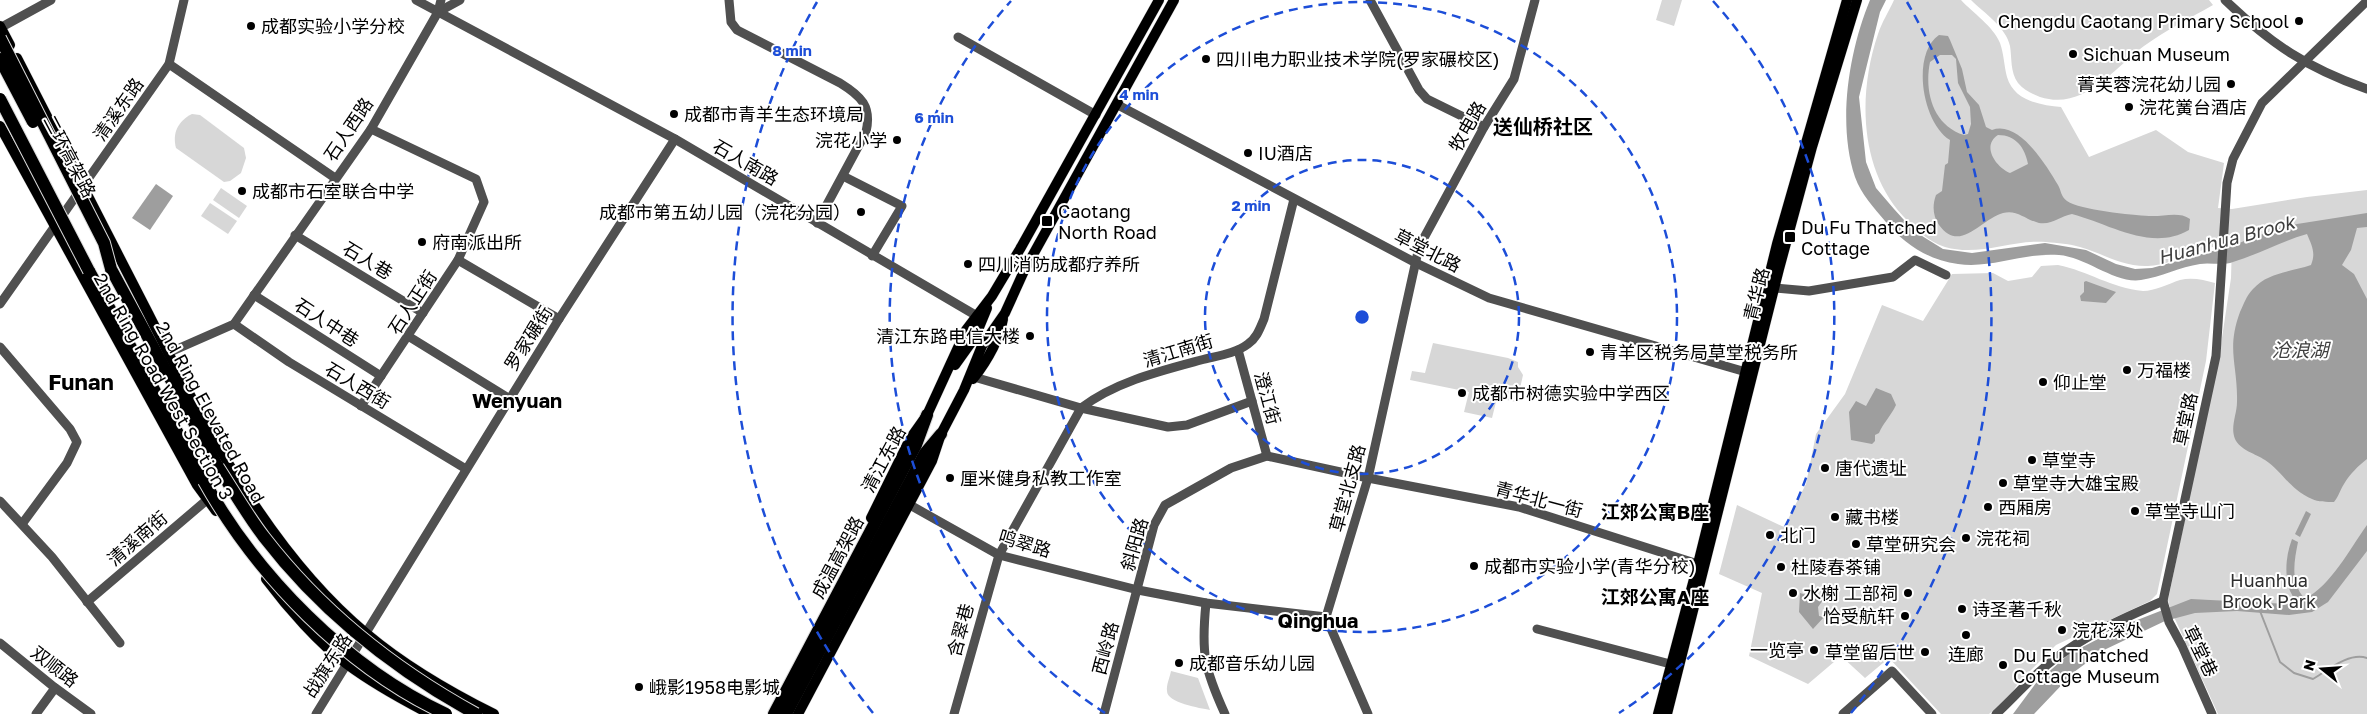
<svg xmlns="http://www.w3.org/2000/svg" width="2367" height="714" font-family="'Golos Text','Noto Sans SC',sans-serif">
<rect width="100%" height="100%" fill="#fff"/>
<g fill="#d7d7d7">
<path d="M1662 0H1682L1674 26 1656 20Z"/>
<path d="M1894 0H1961C1973 13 1993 26 2000 43 2004 54 2004 66 2007 77 2014 101 2040 105 2061 107L2089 157 2156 130 2188 152 2224 163 2218 208 2232 209 2307 197 2367 190V714H2218L2170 608 2168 600 2220 351 2231 278 2232 244C2203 245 2178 264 2148 266 2123 267 2104 254 2080 247 2070 244 2057 243 2046 242 2012 239 1980 257 1945 247 1929 242 1914 228 1903 216 1859 168 1858 93 1878 34 1882 22 1889 11 1894 0Z"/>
<path d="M1971 0H2209L2213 5C2190 18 2165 31 2144 46 2113 69 2084 111 2040 97 2032 94 2024 90 2018 83 2010 72 2012 58 2010 46 2006 27 1984 13 1971 0Z"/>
<path d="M192 114 200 115 244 148 246 158 241 173 230 181 224 182 176 148C172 133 178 121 192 114Z"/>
<path d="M221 188 247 206 239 218 213 200Z"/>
<path d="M210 203 237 221 228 234 201 216Z"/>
<path d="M2058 265C2088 271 2111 288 2143 291 2155 291 2168 284 2180 280 2192 277 2204 280 2215 283L2206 361 2157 594 2150 601 2056 645 2019 682 2009 697 1989 714H1941L1889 658 1865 678 1841 656 1808 684 1749 656 1762 593 1719 574 1737 505 1784 527 1806 484 1816 434 1845 394 1882 305 1923 321 1952 274 1993 273 2008 281 2032 277 2041 266Z"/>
<path d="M1433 343 1508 358 1518 362V367L1523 375 1517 402 1497 398 1492 418 1464 412 1469 392 1410 380 1412 371 1425 373Z"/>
<path d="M1171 671 1198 678 1210 710C1200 708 1167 703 1167 691 1166 685 1170 677 1171 671Z"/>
</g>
<g fill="#9e9e9e" fill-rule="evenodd">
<path d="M1870 0H1886L1880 12 1859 97 1866 162 1876 188 1894 209 1914 231 1943 249 1972 253 2045 243 2086 250 2116 264 2135 269 2152 268 2234 245 2275 229 2297 224 2367 213V227L2357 228 2351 250 2342 265 2354 274 2367 299V459C2358 466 2350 474 2344 484 2340 490 2339 496 2334 502 2327 502 2318 502 2312 499 2289 489 2283 472 2265 460 2256 454 2240 450 2235 439 2230 427 2237 414 2237 402 2238 365 2226 350 2240 312 2244 304 2246 296 2253 289 2268 272 2291 272 2311 265 2316 253 2312 246 2307 234 2282 241 2259 254 2233 262 2223 266 2210 262 2200 264 2180 267 2161 277 2141 280 2115 284 2086 257 2059 255 2025 252 1992 269 1958 264 1928 260 1904 244 1885 221 1874 208 1861 194 1855 177 1837 123 1849 51 1870 0Z"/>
<path d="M1939 35 1948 36 1950 40 1962 69 1967 92 1979 105 1986 127 1992 130C2019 120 2046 165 2058 185 2061 190 2061 197 2067 201 2080 210 2132 215 2149 216 2163 217 2179 211 2190 219L2189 230C2151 252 2110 224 2072 214 2060 216 2053 225 2039 223 2026 220 2017 209 2003 213 1981 219 1960 254 1939 225 1933 216 1932 206 1936 195L1942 191 1945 165 1948 163 1950 140C1922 123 1911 54 1939 35ZM1940 55H1952L1956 59 1958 83 1970 107 1971 124 1968 134 1964 135C1933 125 1924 92 1930 62ZM1998 135C2016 135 2025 148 2028 164L2010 173C1996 167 1981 146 1998 135Z"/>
<path d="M156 184 173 196 150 230 132 218Z"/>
<path d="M2086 281 2116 292 2106 303 2081 301 2080 296 2084 292V282Z"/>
<path d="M1876 388 1891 394 1896 405C1891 416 1883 423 1879 433L1875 435V441L1872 444 1851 440 1849 412 1856 401 1866 406Z"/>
<path d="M2306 511 2311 514 2300 537 2295 534Z"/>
<path d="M2367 525V551L2328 602 2312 612 2289 615 2237 611 2195 613 2165 621 2104 650 2074 672 2034 714H2013L2036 683 2069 654 2127 624 2191 599 2289 604 2295 602C2294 598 2292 595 2290 591 2284 574 2286 555 2292 539L2298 542C2294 562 2290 583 2305 599 2332 584 2349 550 2367 525Z"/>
<path d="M1800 593 1823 600 1818 607 1819 616 1824 617 1813 629 1799 612Z"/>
</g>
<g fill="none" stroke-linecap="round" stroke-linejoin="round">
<path stroke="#9e9e9e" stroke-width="2" d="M2260 611 2280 662 2294 673 2313 679C2328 670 2349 652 2367 658"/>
<g stroke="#dbdbdb" stroke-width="11">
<g id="major">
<path d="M0 26 10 45"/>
<path d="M17 58C61 142 104 228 148 313 205 426 268 552 367 634 405 666 450 692 494 714"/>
<path d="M0 126 197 485 216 511"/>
<path d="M955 365 975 337 987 308"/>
<path d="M973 379C987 361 999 341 1003 319"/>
<path d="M871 518 910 439 927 415 966 330 992 296 1020 249 1159 0"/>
<path d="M266 579C287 607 319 644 348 665 374 684 401 699 430 714"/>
<path d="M798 714 932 461 941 434 964 390 982 346 1005 313 1024 271 1174 0"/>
<path d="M1658 714 1698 564 1777 244 1847 0"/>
<path d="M1667 714 1779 269 1812 147 1857 0"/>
</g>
</g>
<g stroke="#dbdbdb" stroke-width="14">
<g id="highway">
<path d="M111 269 218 467"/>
<path d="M89 271 204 481"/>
<path d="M774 714 916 445 927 415"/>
<path d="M786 714 925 453 941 434"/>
</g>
</g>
<g stroke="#505050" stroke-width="9">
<path d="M416 0 675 139 977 316"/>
<path d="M729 0 731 22 737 30 840 83C861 96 872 106 866 132L817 223"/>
<path d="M1370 0 1419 90 1427 99 1484 127"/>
<path d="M2225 0C2271 44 2307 68 2367 89"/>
<path d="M438 12 460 0"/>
<path d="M0 28 51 0"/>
<path d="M958 37 1096 115"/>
<path d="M169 64 335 178"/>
<path d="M1118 105 1416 263 1489 298 1746 372"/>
<path d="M843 176 902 206 872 256"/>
<path d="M295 235 423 313"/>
<path d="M458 260 559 319"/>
<path d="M1774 288 1809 291 1893 277 1915 260 1946 275"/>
<path d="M254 295 381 376"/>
<path d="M0 304 169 64 184 0"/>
<path d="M234 324 289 362 466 469"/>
<path d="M408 336 510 399"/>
<path d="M0 347 70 429 77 442 67 463 22 524"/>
<path d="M1238 350 1267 456"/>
<path d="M168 353 234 324 371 129 438 12 441 0"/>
<path d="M974 377 1081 408C1115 382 1160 371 1201 360 1216 356 1235 354 1248 344 1257 338 1260 328 1264 319L1294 199"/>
<path d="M361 406 458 260 484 202 476 179 371 129"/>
<path d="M0 501 52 557 120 643"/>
<path d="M910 505 999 555 1138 590 1206 603 1326 617"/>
<path d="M87 602 208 499"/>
<path d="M1206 603C1201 653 1204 668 1225 714"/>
<path d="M1537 629 1678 666"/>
<path d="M0 643 54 687 91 714"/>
<path d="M36 714 55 688"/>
<path d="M316 714 559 319 675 139"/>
<path d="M954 714 999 555 1081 408 1168 427 1187 425 1252 401"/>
<path d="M1104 714 1154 525 1165 505 1231 468 1267 456 1368 478 1519 507 1698 564"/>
<path d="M1368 714 1326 617 1368 478 1419 247 1484 127 1514 79 1535 0"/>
<path d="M1843 714 1892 671 1932 714"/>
<path d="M1996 714C2015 697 2031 677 2052 661 2085 635 2124 618 2163 601"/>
<path d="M2212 714 2182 646 2169 622 2163 601 2216 356 2227 183 2233 159 2262 103 2367 1"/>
</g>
<use href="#major" stroke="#000" stroke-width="10"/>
<use href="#highway" stroke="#000" stroke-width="12"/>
<g stroke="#dbdbdb" stroke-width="14" stroke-linecap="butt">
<g id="highway-bridge">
<path d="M0 38 104 243 111 269"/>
<path d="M0 59 33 122"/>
<path d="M0 99 89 271"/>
<path d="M218 467C233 490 247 515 264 537 321 611 394 669 476 714"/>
<path d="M204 481C257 576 347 668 446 714"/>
</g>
</g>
<use href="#highway-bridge" stroke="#000" stroke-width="12"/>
</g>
<g fill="none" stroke="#1d4ed8" stroke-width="2.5" stroke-dasharray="9 6">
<circle cx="1362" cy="317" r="157"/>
<circle cx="1362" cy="317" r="315"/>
<path d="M1105 713A472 472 0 0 1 1011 1M1713 1A472 472 0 0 1 1619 713"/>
<path d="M873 713A629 629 0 0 1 817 2M1907 2A629 629 0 0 1 1851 713"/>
</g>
<g fill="#000" stroke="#fff" stroke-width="2">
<circle cx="2299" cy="21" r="5"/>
<circle cx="251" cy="26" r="5"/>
<circle cx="2073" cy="54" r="5"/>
<circle cx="1206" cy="59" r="5"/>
<circle cx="2231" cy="84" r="5"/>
<circle cx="2129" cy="107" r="5"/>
<circle cx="674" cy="114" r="5"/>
<circle cx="897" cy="140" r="5"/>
<circle cx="1248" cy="153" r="5"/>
<circle cx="242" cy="191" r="5"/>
<circle cx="861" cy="212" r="5"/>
<rect x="1041" y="215" width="12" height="12" rx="2.5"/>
<rect x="1784" y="231" width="12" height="12" rx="2.5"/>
<circle cx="422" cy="242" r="5"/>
<circle cx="968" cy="264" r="5"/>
<circle cx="1030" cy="336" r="5"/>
<circle cx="1590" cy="352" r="5"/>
<circle cx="2127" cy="370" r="5"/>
<circle cx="2043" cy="382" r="5"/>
<circle cx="1462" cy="393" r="5"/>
<circle cx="2032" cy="460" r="5"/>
<circle cx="1825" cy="468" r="5"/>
<circle cx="950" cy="478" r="5"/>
<circle cx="2003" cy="483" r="5"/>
<circle cx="1988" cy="507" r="5"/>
<circle cx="2135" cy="511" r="5"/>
<circle cx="1835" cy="517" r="5"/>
<circle cx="1770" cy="535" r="5"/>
<circle cx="1966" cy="538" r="5"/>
<circle cx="1856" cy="544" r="5"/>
<circle cx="1474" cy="566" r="5"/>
<circle cx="1781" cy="567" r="5"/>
<circle cx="1793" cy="593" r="5"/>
<circle cx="1908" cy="593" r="5"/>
<circle cx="1962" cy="609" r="5"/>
<circle cx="1905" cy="616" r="5"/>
<circle cx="2062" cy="630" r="5"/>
<circle cx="1966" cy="635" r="5"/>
<circle cx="1814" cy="650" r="5"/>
<circle cx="1925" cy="652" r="5"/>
<circle cx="1179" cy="663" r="5"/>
<circle cx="2003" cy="665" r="5"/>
<circle cx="639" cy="687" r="5"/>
</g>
<g text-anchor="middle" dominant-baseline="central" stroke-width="4" stroke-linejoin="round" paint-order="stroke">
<g font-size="18" fill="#000" stroke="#fff" text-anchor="start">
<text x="2289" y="21" text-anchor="end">Chengdu Caotang Primary School</text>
<text x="261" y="26">成都实验小学分校</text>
<text x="2083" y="54">Sichuan Museum</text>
<text x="1216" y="59">四川电力职业技术学院(罗家碾校区)</text>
<text x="2221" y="84" text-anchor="end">菁芙蓉浣花幼儿园</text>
<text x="2139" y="107">浣花黉台酒店</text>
<text x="684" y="114">成都市青羊生态环境局</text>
<text x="887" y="140" text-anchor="end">浣花小学</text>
<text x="1258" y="153">IU酒店</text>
<text x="252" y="191">成都市石室联合中学</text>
<text x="1058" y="211">Caotang<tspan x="1058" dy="21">North Road</tspan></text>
<text x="851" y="212" text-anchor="end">成都市第五幼儿园（浣花分园）</text>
<text x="1801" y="227">Du Fu Thatched<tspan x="1801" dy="21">Cottage</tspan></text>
<text x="432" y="242">府南派出所</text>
<text x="978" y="264">四川消防成都疗养所</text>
<text x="1020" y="336" text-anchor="end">清江东路电信大楼</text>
<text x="1600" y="352">青羊区税务局草堂税务所</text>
<text x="2137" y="370">万福楼</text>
<text x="2053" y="382">仰止堂</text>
<text x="1472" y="393">成都市树德实验中学西区</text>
<text x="2042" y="460">草堂寺</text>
<text x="1835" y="468">唐代遗址</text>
<text x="960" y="478">厘米健身私教工作室</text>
<text x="2013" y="483">草堂寺大雄宝殿</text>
<text x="1998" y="507">西厢房</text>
<text x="2145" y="511">草堂寺山门</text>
<text x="1845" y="517">藏书楼</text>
<text x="1780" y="535">北门</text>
<text x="1976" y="538">浣花祠</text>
<text x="1866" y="544">草堂研究会</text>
<text x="1484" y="566">成都市实验小学(青华分校)</text>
<text x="1791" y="567">杜陵春茶铺</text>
<text x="1803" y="593">水榭</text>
<text x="1898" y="593" text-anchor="end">工部祠</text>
<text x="1972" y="609">诗圣著千秋</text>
<text x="1895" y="616" text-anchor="end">恰受航轩</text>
<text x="2072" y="630">浣花深处</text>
<text x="1804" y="650" text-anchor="end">一览亭</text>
<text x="1915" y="652" text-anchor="end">草堂留后世</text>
<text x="1966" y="654" text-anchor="middle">连廊</text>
<text x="2013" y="655">Du Fu Thatched<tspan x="2013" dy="21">Cottage Museum</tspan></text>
<text x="1189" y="663">成都音乐幼儿园</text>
<text x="649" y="687">峨影1958电影城</text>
</g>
<g font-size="18" fill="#000" stroke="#fff">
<text transform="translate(118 109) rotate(-55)">清溪东路</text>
<text transform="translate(1467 126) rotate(-60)">牧电路</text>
<text transform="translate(348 129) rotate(-56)">石人西路</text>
<text transform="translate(70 156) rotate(62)">二环高架路</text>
<text transform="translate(746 162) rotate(30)">石人南路</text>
<text transform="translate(1428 250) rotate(27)">草堂北路</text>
<text transform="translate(368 260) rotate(31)">石人巷</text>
<text transform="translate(1756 294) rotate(-76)">青华路</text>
<text transform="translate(412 302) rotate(-57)">石人正街</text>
<text transform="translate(327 322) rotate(33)">石人中巷</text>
<text transform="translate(528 338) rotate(-58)">罗家碾街</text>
<text transform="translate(1178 350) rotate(-17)">清江南街</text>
<text transform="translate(358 385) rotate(31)">石人西街</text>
<text transform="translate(164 386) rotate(60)">2nd Ring Road West Section 3</text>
<text transform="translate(1268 398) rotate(75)">澄江街</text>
<text transform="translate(211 412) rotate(61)">2nd Ring Elevated Road</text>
<text transform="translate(2185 419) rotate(-78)">草堂路</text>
<text transform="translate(883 459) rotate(-62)">清江东路</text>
<text transform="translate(1347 488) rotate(-75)">草堂北支路</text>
<text transform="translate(1539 499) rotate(15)">青华北一街</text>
<text transform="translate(137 538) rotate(-41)">清溪南街</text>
<text transform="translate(1025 543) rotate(17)">鸣翠路</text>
<text transform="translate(1134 544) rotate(-74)">斜阳路</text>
<text transform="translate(837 557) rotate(-62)">成温高架路</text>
<text transform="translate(960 630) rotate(-75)">含翠巷</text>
<text transform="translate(1105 648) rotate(-75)">西岭路</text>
<text transform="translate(2201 651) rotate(64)">草堂巷</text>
<text transform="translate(327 665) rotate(-57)">战旗东路</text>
<text transform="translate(55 666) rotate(38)">双顺路</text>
</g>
<g font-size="18" fill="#2e2e2e" stroke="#fff">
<text x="2269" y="580">Huanhua<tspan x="2269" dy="21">Brook Park</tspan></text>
</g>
<g font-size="19" font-style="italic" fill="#3f3f3f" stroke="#fff">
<text transform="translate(2226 239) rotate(-15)">Huanhua Brook</text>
<text x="2300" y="349">沧浪湖</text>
</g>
<g font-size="19" font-weight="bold" fill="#000" stroke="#fff">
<text x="1655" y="511">江郊公寓B座</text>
<text x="1655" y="596">江郊公寓A座</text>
</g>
<g font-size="20" font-weight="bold" fill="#000" stroke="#fff">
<text x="1543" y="126">送仙桥社区</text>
<text x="517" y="400">Wenyuan</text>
<text x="1318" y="620">Qinghua</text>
</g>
<g font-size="22" font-weight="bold" fill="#000" stroke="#fff">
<text x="81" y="381">Funan</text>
</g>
</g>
<circle cx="1362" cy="317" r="8" fill="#1d4ed8" stroke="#fff" stroke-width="2.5"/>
<g font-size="15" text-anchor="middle" font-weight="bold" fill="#1d4ed8" stroke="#fff" stroke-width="4" stroke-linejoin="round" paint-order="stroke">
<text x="792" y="56">8 min</text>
<text x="1139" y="100">4 min</text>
<text x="934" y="123">6 min</text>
<text x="1251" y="211">2 min</text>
</g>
<g transform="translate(2322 669) rotate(287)" stroke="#ffffff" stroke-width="4" paint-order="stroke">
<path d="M0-4L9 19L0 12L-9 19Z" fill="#000000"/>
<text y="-8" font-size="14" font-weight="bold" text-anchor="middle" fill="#000000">N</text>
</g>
</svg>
